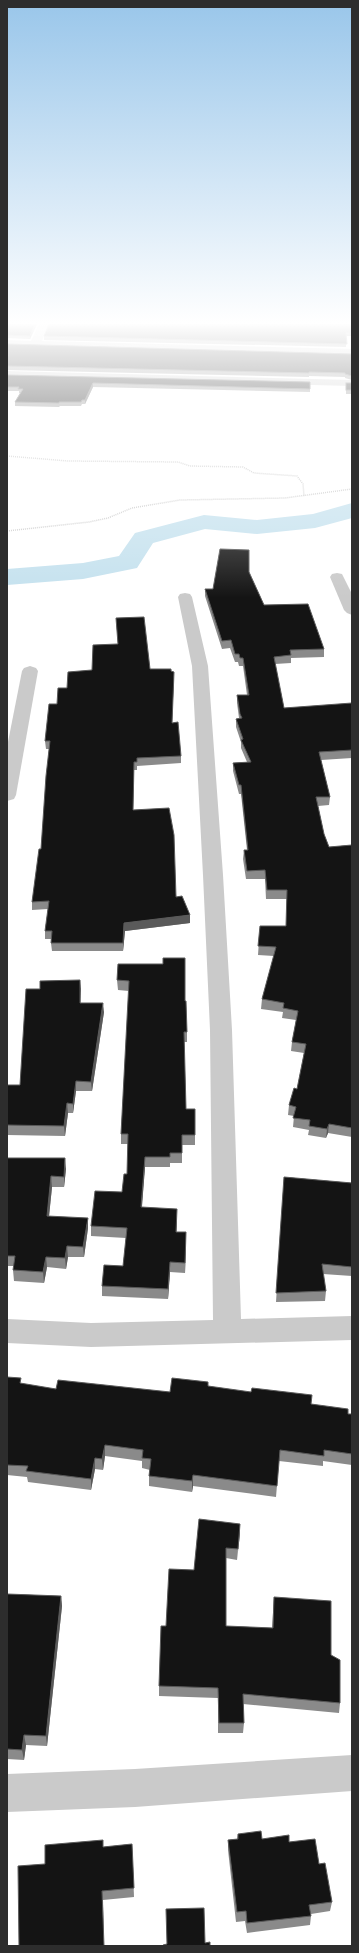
<svg xmlns="http://www.w3.org/2000/svg" width="359" height="1953" font-family="Montserrat,sans-serif">
<rect width="100%" height="100%" fill="#fff"/>
<g fill="none" stroke-linecap="round" stroke-linejoin="round">
<path fill="#c4e1ee" fill-rule="evenodd" d="M352 503V518L315 528 257 534 205 529 153 543 137 568 83 579 7 585V569L83 563 119 556 135 533 204 515 257 520 313 514Z"/>
<g stroke="#cacaca" stroke-width="1.5" stroke-dasharray="1 1" stroke-linecap="butt">
<path d="M7 456 68 461 178 462 190 466 243 467 254 473 297 476 303 484 304 496"/>
<path d="M7 531 89 522 108 518 132 508 180 500 285 498 352 489"/>
</g>
<g fill="#cacaca" fill-rule="evenodd">
<path d="M39 324H49L42 341 352 349V355L7 346V340L31 341Z"/>
<path d="M7 371 352 380V386L7 377Z"/>
<path d="M337 573 342 574 352 594V615L347 613 344 610 330 577 332 574Z"/>
<path d="M185 593 190 594 192 597 208 666 223 875 232 1030 241 1319 352 1316V1340L91 1347 7 1343V1319L91 1323 213 1320 210 1030 203 875 192 666 178 597 180 594Z"/>
<path d="M30 666 36 668 38 671 16 795 14 799 7 801V747L22 671 24 668Z"/>
<path d="M352 1755V1791L135 1807 7 1812V1774L135 1769Z"/>
</g>
</g>
<g fill="#8a8a8a">
<path d="M7 324H37L30 339 7 338Z"/>
<path d="M352 324V336H346V347L44 340V336Z"/>
<path d="M7 344 352 354V380L345 378V377L309 376V377L7 370Z"/>
<path d="M7 375 310 389V392L93 387 85 404H82L81 406H60L59 407 15 406V402L20 393H19V391H7Z"/>
<rect x="346" y="383" width="6" height="11"/>
<path d="M249 572 264 605 324 649V657L291 658V663L275 664 284 708 352 704V758L321 760 330 797 329 805 318 806 324 834 329 847 352 845V1137L328 1133 326 1138 308 1135 309 1130 293 1127 294 1116 288 1115 289 1105 297 1089 304 1053 291 1051 292 1042 296 1020 282 1018 283 1012 261 1009 262 999 274 956 258 955 260 926H286L287 899H266L265 879H246L243 859 244 850H247L241 794H239L233 771V763L247 762 241 748V742L236 727V719L239 718 237 703V695H247L243 666H239L238 662H235L230 648 222 649 205 596V589H213Z"/>
<path d="M116 618 150 669 171 671 174 679 172 723 181 756V763L137 766V770H134L133 810 190 923 125 931 123 951H52L51 943V939H45V931L48 909 32 910V902L41 849 49 749H46L45 741 57 704 67 688 92 670 118 644Z"/>
<path d="M118 964 185 1001 187 1032V1042H184L186 1109H195V1145H182V1163H170V1167H145L142 1207 177 1219 176 1232H186L185 1273 170 1272 168 1299 102 1296V1286L123 1266 126 1238 91 1236V1226L122 1192 127 1174 128 1144H121V1134L129 991 118 990 117 980Z"/>
<path d="M80 980V1003L104 1012 92 1091H76L73 1113H68L65 1136 7 1135V1085H20Z"/>
<path d="M7 1158 66 1169 64 1187H52L49 1216 88 1228 84 1257H68L66 1269 47 1267 44 1283 14 1281 13 1270 14 1266H7Z"/>
<path d="M284 1177 352 1183V1276L323 1274 326 1291 325 1301 276 1302Z"/>
<path d="M7 1377 22 1384 56 1389 170 1392 208 1382V1386L311 1404 348 1414H352V1465L323 1461V1466L279 1461 276 1497 193 1486 192 1492 149 1486V1476L150 1470 142 1468V1461L105 1456 103 1470 95 1469 91 1490 28 1482 27 1477 7 1475Z"/>
<path d="M240 1524 237 1560 226 1558V1626L272 1628 274 1597 331 1655 340 1703 339 1713 243 1704 244 1723 243 1733H218V1698L159 1696V1686L166 1626 194 1570Z"/>
<path d="M7 1594 61 1596 62 1606 47 1746 26 1745 24 1760 7 1759Z"/>
<path d="M238 1834 262 1839 289 1842 332 1902 330 1911 311 1914V1916L310 1925 247 1933 245 1921 236 1922 228 1850V1840L237 1839Z"/>
<path d="M132 1844 134 1897 103 1900 45 1864 104 1847Z"/>
</g>
<g fill="#5a5a5a">
<path d="M35 324H37L30 339V336Z"/>
<rect x="346" y="333" width="6" height="3"/>
<path d="M93 383V387L85 404V400Z"/>
<path d="M190 915V923L125 931 123 951V943L124 923Z"/>
<path d="M80 980 81 989 80 1013Z"/>
<path d="M103 1003 104 1012 92 1091 91 1082Z"/>
<path d="M76 1081V1091L73 1113V1104Z"/>
<path d="M67 1103 68 1113 65 1136 64 1126Z"/>
<path d="M329 1124 328 1133 326 1138 327 1129Z"/>
<path d="M145 1157V1167L141 1217V1207Z"/>
<path d="M65 1158 66 1169 64 1187V1177Z"/>
<path d="M51 1176 52 1187 48 1226 47 1216Z"/>
<path d="M177 1209V1219L176 1242V1232Z"/>
<path d="M88 1218V1228L84 1257 83 1247Z"/>
<path d="M186 1232V1242L185 1273V1263Z"/>
<path d="M67 1246 68 1257 66 1269 65 1258Z"/>
<path d="M46 1257 47 1267 44 1283 43 1272Z"/>
<path d="M170 1262V1272L168 1299V1289Z"/>
<path d="M105 1445V1456L103 1470 102 1459Z"/>
<path d="M95 1458V1469L91 1490V1479Z"/>
<path d="M193 1475V1486L192 1492V1481Z"/>
<path d="M240 1524V1534L237 1560 238 1549Z"/>
<path d="M61 1596 62 1606 47 1746 46 1736Z"/>
<path d="M24 1735 26 1745 24 1760 22 1750Z"/>
<path d="M102 1891 103 1900 104 1946Z"/>
</g>
<g fill="#141414" stroke="#5a5a5a">
<path d="M7 324H35L30 336 7 335Z"/>
<path d="M49 324H352V333H346L347 344 44 336Z"/>
<path d="M7 344 352 354V376L345 374V373L309 372V373L7 366V357L8 355H7Z"/>
<path d="M7 375 310 382V389L93 383 85 400H82L81 402H59V403L15 402 23 389H18L19 387H7Z"/>
<rect x="346" y="383" width="6" height="7"/>
<path d="M220 549 249 550V572L264 605 308 604 324 649 290 650 291 655 274 657 284 708 352 703V750L319 752 330 797H316L324 834 329 847 352 845V1128L329 1124 327 1129 309 1126 310 1120 293 1118 296 1107 289 1105 294 1088 297 1089 306 1044 292 1042 298 1011 283 1008 284 1003 262 999 276 947 258 946 260 926H286L287 890H267L265 870 247 871 244 850H248L241 785H239L233 763 251 762 241 740 243 739 236 719 242 718 240 714 237 695H249L243 658H240L239 654H235L231 640 222 641 205 589H213Z"/>
<path d="M144 617 150 669H171V671L174 672 172 723 178 722 181 756 137 758V762H134L133 810 169 808 174 835 176 897 182 896 190 915 124 923 123 943H51L52 931H45L49 901 32 902 39 849H41L46 776 50 741H45L49 704H57L58 688H67L68 672 92 670 93 645 118 644 116 618Z"/>
<path d="M163 958H185V1001H186L187 1032H184L186 1109H195V1135H182V1153H170V1157H145L141 1207 177 1209 176 1232H186L185 1263 170 1262 168 1289 102 1286 104 1265 123 1266 127 1228 91 1226 95 1191 122 1192 124 1174H127L128 1134H121L129 981 117 980 118 964H163Z"/>
<path d="M80 980V1003H103L91 1082 76 1081 73 1104 67 1103 64 1126 7 1125V1085H20L26 989H40V981Z"/>
<path d="M7 1158H65L64 1177 51 1176 47 1216 88 1218 83 1247 67 1246 65 1258 46 1257 43 1272 13 1270 15 1256H7Z"/>
<path d="M284 1177 352 1183V1267L322 1264 326 1291 276 1293Z"/>
<path d="M7 1377 21 1378 20 1383 56 1389 58 1380 170 1392 172 1378 208 1382V1386L251 1392 252 1388 312 1395 311 1404 348 1409V1414H352V1454L324 1450V1456L280 1450 277 1486 193 1475 192 1481 149 1476 151 1459 142 1458 143 1450 105 1445 102 1459 95 1458 91 1479 26 1471 28 1466 7 1465Z"/>
<path d="M199 1519 240 1524 238 1549 226 1548V1626L273 1628 274 1597 331 1601V1655L340 1660V1703L243 1694 244 1723H219L218 1688 159 1686 161 1626H166L169 1569 194 1570Z"/>
<path d="M7 1594 61 1596 46 1736 24 1735 22 1750 7 1749Z"/>
<path d="M261 1831 262 1839 289 1835V1842L315 1839 319 1864 325 1863 332 1902 309 1905 311 1916 247 1923 246 1911 237 1912 228 1840 238 1839V1834Z"/>
<path d="M103 1840V1847L132 1844 134 1888 102 1891 104 1946H19L18 1866 45 1864V1845Z"/>
<path d="M204 1908 205 1943 210 1942V1946H163V1945L167 1944 166 1909Z"/>
</g>
<linearGradient id="sky" x2="0" y2="1"><stop stop-color="#99c6ea"/><stop offset="0.54" stop-color="#fff"/><stop offset="1" stop-color="#fff" stop-opacity="0"/></linearGradient>
<rect width="359" height="598" fill="url(#sky)"/>
<rect width="359" height="1953" fill="none" stroke="#2d2d2d" stroke-width="16"/>
</svg>
